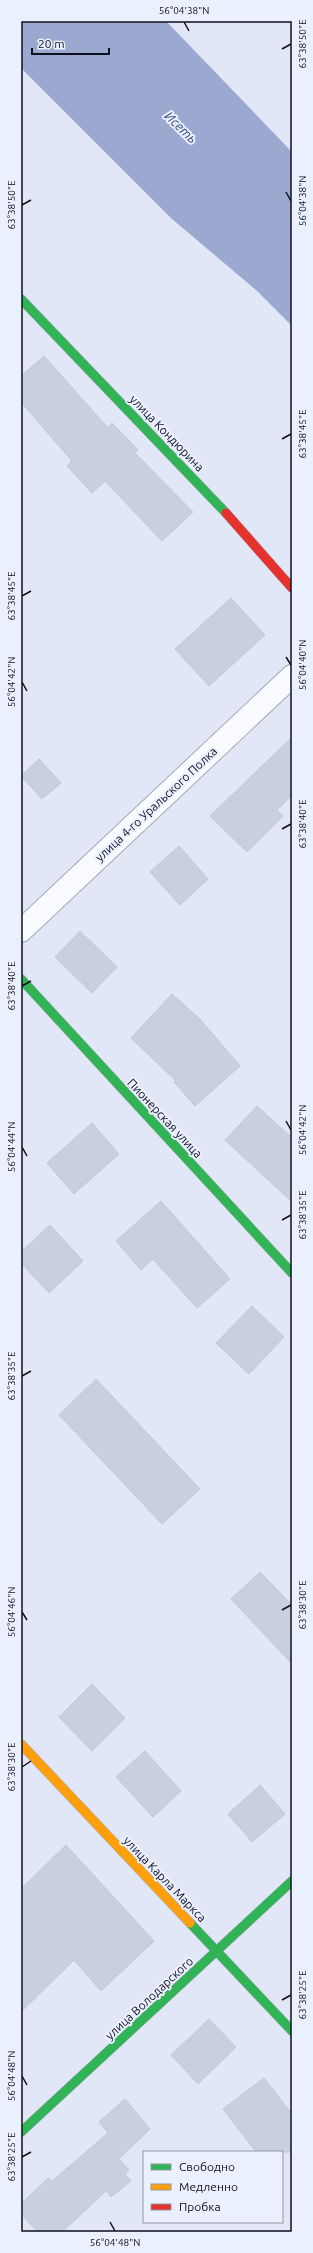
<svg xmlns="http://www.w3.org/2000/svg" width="313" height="2253" font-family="Ubuntu,sans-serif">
<rect width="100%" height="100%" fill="#e1e7f6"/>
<path fill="#9ba9d1" d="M21 21H166L292 152V326L256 290 172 219 21 68Z"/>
<g fill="#c8cfe0" stroke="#c3c8d5">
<path d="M44 356 108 428 112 423 138 450 135 453 193 512 162 541 105 481 92 493 67 466 72 461 21 402V376Z"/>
<path d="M231 598 265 635 209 686 175 649Z"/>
<path d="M292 737V795L277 810 283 816 247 852 210 816Z"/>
<path d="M39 759 61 783 42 799 21 776Z"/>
<path d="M179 846 208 879 180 905 150 872Z"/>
<path d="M80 931 117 967 92 993 55 957Z"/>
<path d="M172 994 200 1019 240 1066 195 1106 174 1082 176 1081 131 1038Z"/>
<path d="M257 1106 292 1138V1202L225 1140Z"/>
<path d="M92 1123 119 1154 74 1194 47 1163Z"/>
<path d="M161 1201 230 1279 197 1308 153 1259 141 1270 116 1241Z"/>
<path d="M50 1225 83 1261 49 1293 21 1263V1252Z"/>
<path d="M252 1306 284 1337 249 1374 216 1343Z"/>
<path d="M96 1379 200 1489 162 1524 59 1415Z"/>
<path d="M260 1572 292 1605V1664L231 1599Z"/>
<path d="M92 1684 125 1718 92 1751 59 1717Z"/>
<path d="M145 1751 181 1791 153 1817 116 1777Z"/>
<path d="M260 1785 285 1814 252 1842 228 1814Z"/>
<path d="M66 1845 154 1941 101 1991 74 1960 21 2012V1889Z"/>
<path d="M209 2019 236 2047 198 2084 171 2055Z"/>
<path d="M264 2078 292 2114V2152H256L223 2109Z"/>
<path d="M125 2099 150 2129 119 2159 129 2170 125 2174 131 2181 111 2197 106 2191 62 2232H38L21 2214V2204L48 2178 52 2181 108 2133 99 2122Z"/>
</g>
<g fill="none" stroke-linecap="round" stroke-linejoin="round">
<g stroke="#a4a9b6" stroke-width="24">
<path id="street" d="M21 931 292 676"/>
</g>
<g stroke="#a4a9b6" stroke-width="10">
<g id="fast">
<path d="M21 299 226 513"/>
<path d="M21 979 292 1273"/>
<path d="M190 1923 292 2031"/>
<path d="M21 2132 292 1881"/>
</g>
</g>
<g stroke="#a4a9b6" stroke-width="10">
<path id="slow" d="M21 1744 190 1923"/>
</g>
<g stroke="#a4a9b6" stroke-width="10">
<path id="jam" d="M226 513 292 588"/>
</g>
<use href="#street" stroke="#fafbfe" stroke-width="22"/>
<use href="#fast" stroke="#30b455" stroke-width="9"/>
<use href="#slow" stroke="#ff9f0a" stroke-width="9"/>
<use href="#jam" stroke="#e5322d" stroke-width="9"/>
</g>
<path fill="none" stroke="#0e111d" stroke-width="1.5" d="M184 22 189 31M282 49 291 44M286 192 291 201M22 205 31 200M282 439 291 434M22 596 31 591M286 657 291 665M22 682 27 691M282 829 291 824M22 986 31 981M286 1121 291 1130M22 1147 27 1156M282 1220 291 1215M22 1376 31 1371M282 1610 291 1605M22 1612 27 1620M22 1767 31 1761M282 2000 291 1995M22 2076 27 2085M22 2157 31 2152M110 2222 115 2231"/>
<g text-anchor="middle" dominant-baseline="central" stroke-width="4" stroke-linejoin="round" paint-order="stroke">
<g font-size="12" fill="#0e111d" stroke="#ebf0fe">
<text transform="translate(167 433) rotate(46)">улица Кондюрина</text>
<text transform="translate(156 804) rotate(-43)">улица 4-го Уральского Полка</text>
<text transform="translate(165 1118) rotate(47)">Пионерская улица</text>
<text transform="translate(165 1879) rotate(46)">улица Карла Маркса</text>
<text transform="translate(149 1998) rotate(-43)">улица Володарского</text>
</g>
<g font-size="13" font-style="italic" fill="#334384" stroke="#ebf0fe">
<text transform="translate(181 127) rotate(44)">Исеть</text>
</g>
</g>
<rect width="313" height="2253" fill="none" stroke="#ebf0fe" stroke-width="44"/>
<rect x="143" y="2151" width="140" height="72" fill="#ebf0fe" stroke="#9397a4"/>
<rect x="151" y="2164" width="20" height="6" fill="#30b455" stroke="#9397a4"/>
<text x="179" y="2171" font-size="12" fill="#0e111d">Свободно</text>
<rect x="151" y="2184" width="20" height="6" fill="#ff9f0a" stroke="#9397a4"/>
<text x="179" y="2191" font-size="12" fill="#0e111d">Медленно</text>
<rect x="151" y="2204" width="20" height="6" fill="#e5322d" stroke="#9397a4"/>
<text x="179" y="2211" font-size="12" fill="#0e111d">Пробка</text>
<path d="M32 48v6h77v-6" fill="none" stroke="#0e111d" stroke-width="2"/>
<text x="38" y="48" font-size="12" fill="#0e111d" stroke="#ebf0fe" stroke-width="3" paint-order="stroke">20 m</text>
<rect x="22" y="22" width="269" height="2209" fill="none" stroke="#0e111d" stroke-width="1.5"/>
<g font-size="10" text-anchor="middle" fill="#0e111d">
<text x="184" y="14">56°04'38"N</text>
<text transform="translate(302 44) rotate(-90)" y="4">63°38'50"E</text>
<text transform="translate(302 201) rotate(-90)" y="4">56°04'38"N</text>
<text transform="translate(11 205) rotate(-90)" y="4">63°38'50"E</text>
<text transform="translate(302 434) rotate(-90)" y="4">63°38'45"E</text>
<text transform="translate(11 596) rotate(-90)" y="4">63°38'45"E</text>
<text transform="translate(302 665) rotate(-90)" y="4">56°04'40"N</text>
<text transform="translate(11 682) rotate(-90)" y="4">56°04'42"N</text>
<text transform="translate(302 824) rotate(-90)" y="4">63°38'40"E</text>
<text transform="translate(11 986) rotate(-90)" y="4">63°38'40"E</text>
<text transform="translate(302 1130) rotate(-90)" y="4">56°04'42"N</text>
<text transform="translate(11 1147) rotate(-90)" y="4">56°04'44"N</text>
<text transform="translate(302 1215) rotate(-90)" y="4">63°38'35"E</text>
<text transform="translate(11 1376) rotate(-90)" y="4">63°38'35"E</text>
<text transform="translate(302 1605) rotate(-90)" y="4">63°38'30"E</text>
<text transform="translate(11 1612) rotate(-90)" y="4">56°04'46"N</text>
<text transform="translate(11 1767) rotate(-90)" y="4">63°38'30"E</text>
<text transform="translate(302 1995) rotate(-90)" y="4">63°38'25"E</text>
<text transform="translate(11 2076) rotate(-90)" y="4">56°04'48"N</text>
<text transform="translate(11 2157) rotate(-90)" y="4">63°38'25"E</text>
<text x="115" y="2246">56°04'48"N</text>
</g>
</svg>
